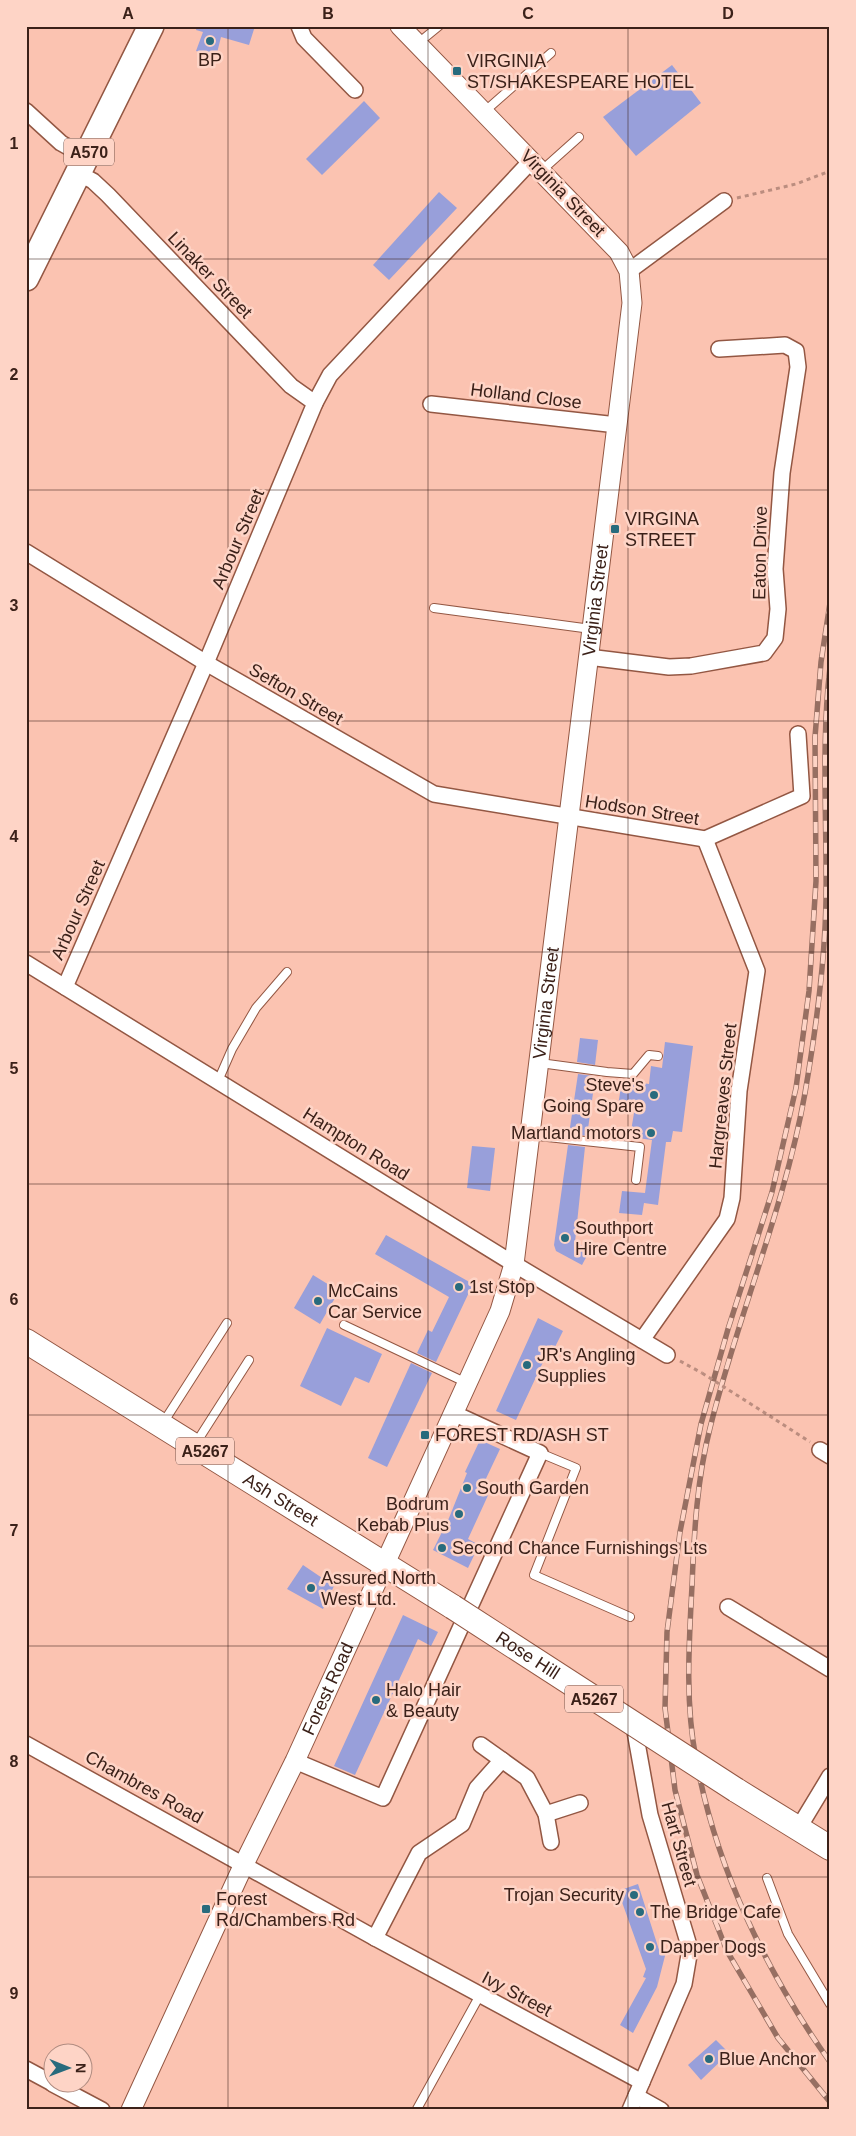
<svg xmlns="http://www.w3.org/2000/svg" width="856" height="2136" font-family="Helvetica,sans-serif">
<rect width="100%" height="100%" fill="#fbc3b1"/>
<g fill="#989fda">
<path d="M197 26H255L249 45 221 37 216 57 196 51 203 32 196 30Z"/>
<path d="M672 65 701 103 636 156 603 117Z"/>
<path d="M364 101 380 118 322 175 306 159Z"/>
<path d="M439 192 457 208 389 280 373 265Z"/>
<path d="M580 1038 598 1040 595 1065 577 1062Z"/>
<path d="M665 1042 693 1046 682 1132 673 1131 671 1142H666L658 1205 644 1203 642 1215 619 1213 622 1191 645 1193 652 1140 630 1137 635 1107 618 1106 622 1080 649 1084 651 1066 662 1068Z"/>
<path d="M578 1074 594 1076 595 1079 587 1136 569 1134Z"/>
<path d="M568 1145 585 1147 575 1242 590 1250 582 1265 556 1251 554 1245Z"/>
<path d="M472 1146 495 1148 490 1191 467 1188Z"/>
<path d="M386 1235 473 1284 436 1362 417 1353 428 1330 432 1332 449 1297 375 1254Z"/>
<path d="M313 1275 339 1291 320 1324 294 1308Z"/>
<path d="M538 1318 563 1331 555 1347 551 1345 516 1420 496 1411Z"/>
<path d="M327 1328 382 1354 369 1383 355 1377 341 1406 300 1386Z"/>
<path d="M411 1363 432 1373 387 1467 368 1458Z"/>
<path d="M480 1440 500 1449 482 1487 490 1491 468 1539 479 1545 468 1568 433 1550 449 1518 467 1473 465 1472Z"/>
<path d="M303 1565 334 1586 323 1609 287 1589Z"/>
<path d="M403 1615 438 1632 431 1646 418 1639 355 1775 334 1766Z"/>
<path d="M638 1884 660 1953 662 1950 666 1952 657 1987 633 2033 620 2025 646 1978 643 1977 646 1969 618 1891Z"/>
<path d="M716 2040 729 2053 701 2080 688 2065Z"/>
</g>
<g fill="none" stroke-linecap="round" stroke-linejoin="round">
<g stroke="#935743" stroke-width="10">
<g id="service">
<path d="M417 44 439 26"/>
<path d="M484 112 551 53"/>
<path d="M541 171 579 137"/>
<path d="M434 608 591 629"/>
<path d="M540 1063 607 1072 633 1074 649 1055 658 1056"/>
<path d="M218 1081 232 1049 256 1008 287 972"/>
<path d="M529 1135 640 1147 636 1180"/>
<path d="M344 1325 467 1383"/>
<path d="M163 1423 227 1323"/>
<path d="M196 1443 249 1360"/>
<path d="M540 1453 576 1468 534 1575 630 1617"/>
<path d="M767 1878 788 1934 830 2004"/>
<path d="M417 2109 480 1995"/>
</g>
</g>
<g stroke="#935743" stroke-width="18">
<g id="minor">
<path d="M299 26 304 38 355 90"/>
<path d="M26 111 61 143 86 157"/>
<path d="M78 173 93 181 108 195 291 386 315 403"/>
<path d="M629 271 724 201"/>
<path d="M431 404 617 425"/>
<path d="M26 552 206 663 434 794 705 839 802 796 798 734"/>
<path d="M588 657 669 667 691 666 764 653 775 638 778 609 775 569 782 473 798 367 796 351 785 345 719 349"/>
<path d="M26 963 514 1264 667 1355"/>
<path d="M65 987 206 663 315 403 330 375 531 161"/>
<path d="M642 1340 727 1219 732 1198 739 1091 757 971 705 839"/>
<path d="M820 1450 830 1456"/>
<path d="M728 1607 830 1669"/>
<path d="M26 1744 375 1938 642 2082"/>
<path d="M481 1745 527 1778 546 1814 551 1842"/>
<path d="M295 1761 383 1798 540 1453 453 1413"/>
<path d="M546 1814 580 1803"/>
<path d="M798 1829 830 1776"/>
<path d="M375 1938 419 1853 462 1824 477 1788 502 1760"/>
<path d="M26 2069 52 2083"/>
<path d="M53 2084 102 2110"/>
<path d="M636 2096 661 2110"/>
<path d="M630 2110 684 1984 690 1949 650 1815 634 1726"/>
</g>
</g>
<g stroke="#935743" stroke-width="21">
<g id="tertiary">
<path id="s1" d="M131 2110 244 1864 295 1761 500 1311 514 1264 632 303 629 271 619 252 400 26"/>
</g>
</g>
<g stroke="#935743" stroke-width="26">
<g id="primary">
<path id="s2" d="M26 1341 453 1607"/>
<path d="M736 1790 830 1848"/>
</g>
</g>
<g stroke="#935743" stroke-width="28">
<path id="trunk" d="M26 278 151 26"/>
</g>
<g stroke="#bb8d7f" stroke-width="3" stroke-dasharray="4 4" stroke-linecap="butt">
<path d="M737 198 796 184 830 171"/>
<path d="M680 1361 702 1373"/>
<path d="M776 1420 810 1442"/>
</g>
<use href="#service" stroke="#fff" stroke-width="8"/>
<use href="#minor" stroke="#fff" stroke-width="15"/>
<use href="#tertiary" stroke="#fff" stroke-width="19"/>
<use href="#primary" stroke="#fff" stroke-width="24"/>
<use href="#trunk" stroke="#fff" stroke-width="25"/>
<g stroke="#976f62" stroke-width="5.5">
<g id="rail">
<path d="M830 603 821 662 815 737 816 881 809 991 796 1088 772 1192 728 1329 701 1424 680 1532 667 1632 665 1708 675 1790 697 1875 727 1951 778 2038 830 2102"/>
<path d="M830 667C821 744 827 821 826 899 825 964 816 1029 805 1093 785 1207 738 1315 710 1428 697 1479 694 1533 692 1586 689 1643 685 1703 696 1759 716 1868 766 1972 830 2062"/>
</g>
</g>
<use href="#rail" stroke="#fed4c6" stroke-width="4" stroke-dasharray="11" stroke-linecap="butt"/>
<g stroke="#935743" stroke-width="26" stroke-linecap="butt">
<g id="primary-bridge">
<path id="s3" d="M453 1607 736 1790"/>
</g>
</g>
<path stroke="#bb8d7f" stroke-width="3" stroke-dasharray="4 4" stroke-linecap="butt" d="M702 1373 776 1420"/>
<use href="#primary-bridge" stroke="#fff" stroke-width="24"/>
</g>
<path fill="none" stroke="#3b2119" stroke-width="1" stroke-opacity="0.55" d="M228 26V2110M428 26V2110M628 26V2110M26 259H830M26 490H830M26 721H830M26 952H830M26 1184H830M26 1415H830M26 1646H830M26 1877H830"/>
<g fill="#286b7d" stroke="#fed4c6" stroke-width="2">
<circle cx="210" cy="41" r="5"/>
<rect x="452" y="66" width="10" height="10" rx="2.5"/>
<rect x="610" y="524" width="10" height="10" rx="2.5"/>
<circle cx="654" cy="1095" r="5"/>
<circle cx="651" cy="1133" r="5"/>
<circle cx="565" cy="1238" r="5"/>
<circle cx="459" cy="1287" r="5"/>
<circle cx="318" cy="1301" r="5"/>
<circle cx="527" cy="1365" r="5"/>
<rect x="420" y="1430" width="10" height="10" rx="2.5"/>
<circle cx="467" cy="1488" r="5"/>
<circle cx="459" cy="1514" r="5"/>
<circle cx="442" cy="1548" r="5"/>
<circle cx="311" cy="1588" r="5"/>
<circle cx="376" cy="1700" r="5"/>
<circle cx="634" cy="1895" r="5"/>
<rect x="201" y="1904" width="10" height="10" rx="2.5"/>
<circle cx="640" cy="1912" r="5"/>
<circle cx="650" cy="1947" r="5"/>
<circle cx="709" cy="2059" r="5"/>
</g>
<g text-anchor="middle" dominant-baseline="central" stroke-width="5" stroke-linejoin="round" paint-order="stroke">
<g fill="#fed4c6" stroke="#76574d" stroke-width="1">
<rect x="64" y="138.5" width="50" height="27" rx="4"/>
<rect x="176" y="1437.5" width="58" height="27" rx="4"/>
<rect x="565" y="1685.5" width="58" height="27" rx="4"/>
</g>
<g font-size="16" font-weight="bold" fill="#3b2119">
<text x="89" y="152">A570</text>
<text x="205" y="1451">A5267</text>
<text x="594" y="1699">A5267</text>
</g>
<g font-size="18" fill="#3b2119" stroke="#fed4c6" text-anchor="start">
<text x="210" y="60" text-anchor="middle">BP</text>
<text x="467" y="61">VIRGINIA<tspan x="467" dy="21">ST/SHAKESPEARE HOTEL</tspan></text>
<text x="625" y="519">VIRGINA<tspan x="625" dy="21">STREET</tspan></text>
<text x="644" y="1085" text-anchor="end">Steve's<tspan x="644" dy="21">Going Spare</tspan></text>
<text x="641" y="1133" text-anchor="end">Martland motors</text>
<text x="575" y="1228">Southport<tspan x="575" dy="21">Hire Centre</tspan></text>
<text x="469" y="1287">1st Stop</text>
<text x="328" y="1291">McCains<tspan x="328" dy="21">Car Service</tspan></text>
<text x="537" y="1355">JR's Angling<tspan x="537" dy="21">Supplies</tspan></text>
<text x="435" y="1435">FOREST RD/ASH ST</text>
<text x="477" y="1488">South Garden</text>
<text x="449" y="1504" text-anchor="end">Bodrum<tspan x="449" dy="21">Kebab Plus</tspan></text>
<text x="452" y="1548">Second Chance Furnishings Lts</text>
<text x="321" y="1578">Assured North<tspan x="321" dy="21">West Ltd.</tspan></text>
<text x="386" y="1690">Halo Hair<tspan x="386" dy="21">&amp; Beauty</tspan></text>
<text x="624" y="1895" text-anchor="end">Trojan Security</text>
<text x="216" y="1899">Forest<tspan x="216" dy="21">Rd/Chambers Rd</tspan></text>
<text x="650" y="1912">The Bridge Cafe</text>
<text x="660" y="1947">Dapper Dogs</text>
<text x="719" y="2059">Blue Anchor</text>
</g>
<g font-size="18" fill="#3b2119" stroke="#fed4c6">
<text transform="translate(563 193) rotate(46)">Virginia Street</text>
<text transform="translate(210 275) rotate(46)">Linaker Street</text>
<text transform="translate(526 396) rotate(7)">Holland Close</text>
<text transform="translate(238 539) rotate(-67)">Arbour Street</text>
<text transform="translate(760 553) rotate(-89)">Eaton Drive</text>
<text stroke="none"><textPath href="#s1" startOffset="1598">Virginia Street</textPath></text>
<text transform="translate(296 694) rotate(30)">Sefton Street</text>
<text transform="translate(642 810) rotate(9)">Hodson Street</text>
<text transform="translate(78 910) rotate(-66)">Arbour Street</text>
<text stroke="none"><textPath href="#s1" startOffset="1192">Virginia Street</textPath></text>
<text transform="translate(723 1096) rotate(-84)">Hargreaves Street</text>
<text transform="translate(356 1144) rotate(32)">Hampton Road</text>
<text stroke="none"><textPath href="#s2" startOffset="300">Ash Street</textPath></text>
<text stroke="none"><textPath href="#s3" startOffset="89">Rose Hill</textPath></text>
<text stroke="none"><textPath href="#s1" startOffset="465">Forest Road</textPath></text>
<text transform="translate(144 1787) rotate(29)">Chambres Road</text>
<text transform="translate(679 1844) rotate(74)">Hart Street</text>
<text transform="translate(517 1994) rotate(28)">Ivy Street</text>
</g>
</g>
<rect width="856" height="2136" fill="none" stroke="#fed4c6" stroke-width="55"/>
<g transform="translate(68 2068) rotate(91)"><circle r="24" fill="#fed4c6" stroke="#b08c81"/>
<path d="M0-4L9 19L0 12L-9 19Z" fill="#286b7d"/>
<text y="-8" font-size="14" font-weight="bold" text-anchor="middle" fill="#3b2119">N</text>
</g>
<rect x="28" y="28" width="800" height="2080" fill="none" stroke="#3b2119" stroke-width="2"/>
<g font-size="16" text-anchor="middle" font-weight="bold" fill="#3b2119">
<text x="128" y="19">A</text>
<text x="328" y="19">B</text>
<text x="528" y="19">C</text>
<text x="728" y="19">D</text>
<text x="14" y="149">1</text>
<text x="14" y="380">2</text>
<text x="14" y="611">3</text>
<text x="14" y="842">4</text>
<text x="14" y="1074">5</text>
<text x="14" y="1305">6</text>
<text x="14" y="1536">7</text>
<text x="14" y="1767">8</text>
<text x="14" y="1999">9</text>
</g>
</svg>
